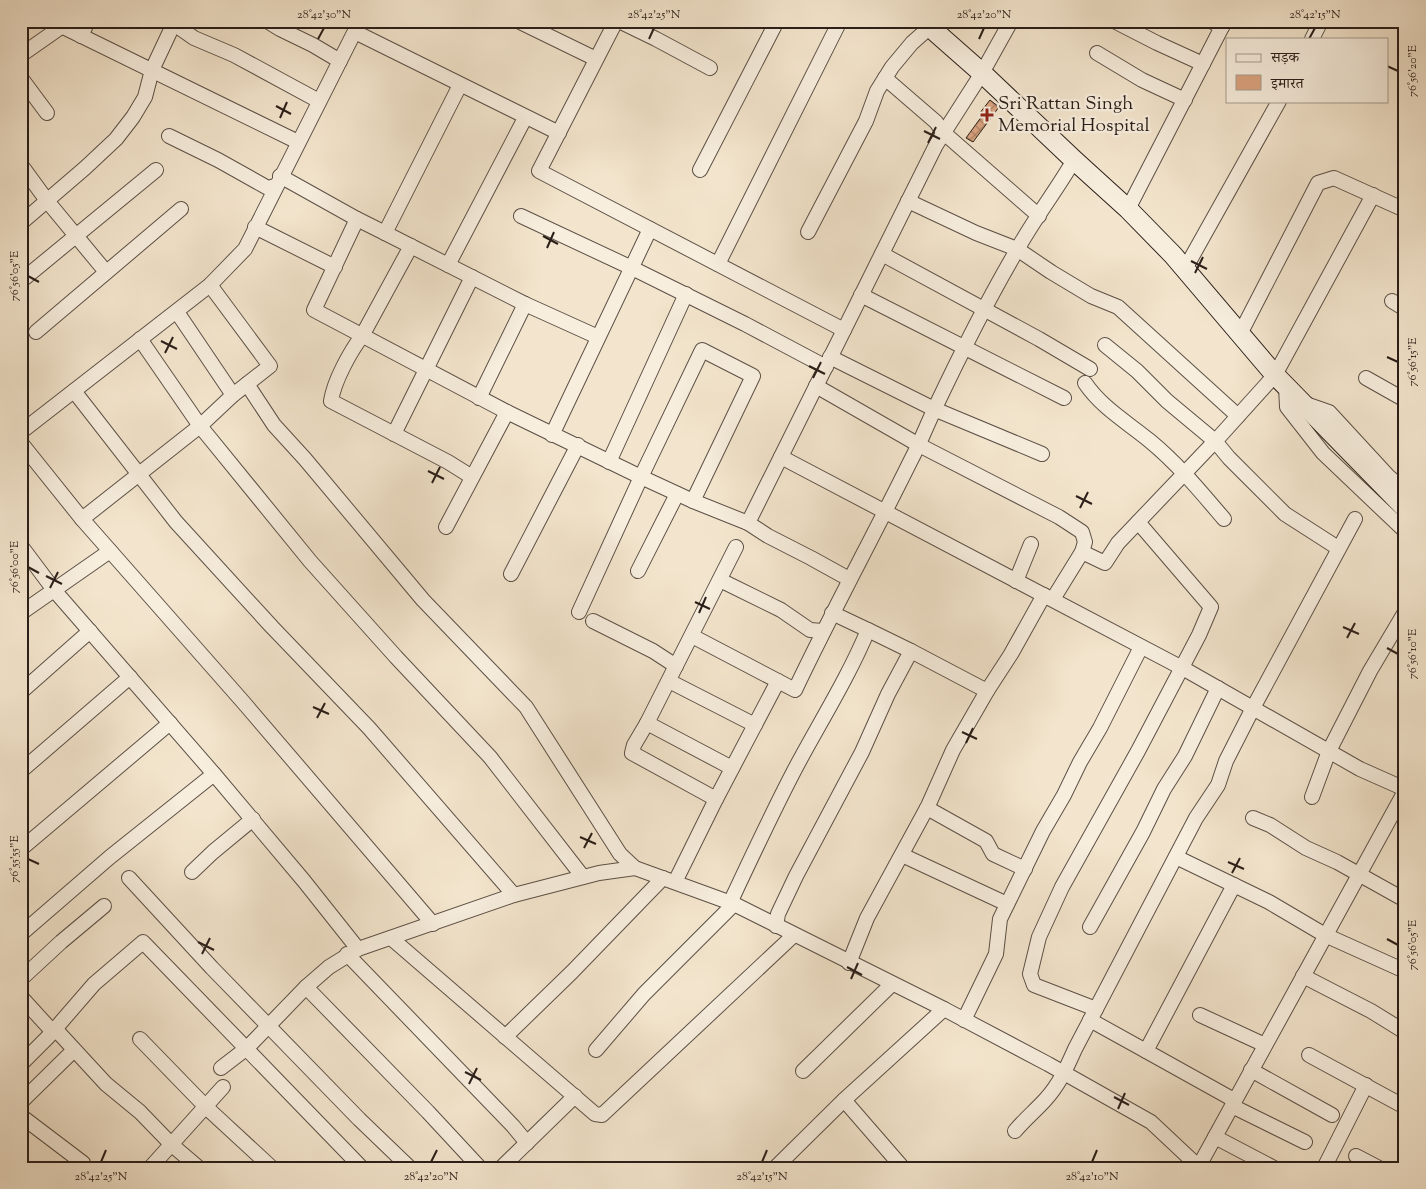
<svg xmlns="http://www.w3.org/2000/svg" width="1426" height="1189" font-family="'Sorts Mill Goudy','Noto Serif Devanagari',serif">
<defs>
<pattern id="building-cross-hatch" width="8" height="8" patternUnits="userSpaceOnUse" patternTransform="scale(1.25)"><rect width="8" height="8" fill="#daa37f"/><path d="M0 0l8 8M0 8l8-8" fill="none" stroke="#b18467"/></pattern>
</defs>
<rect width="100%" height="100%" fill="#f3e5cd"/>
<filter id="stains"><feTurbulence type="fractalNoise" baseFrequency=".004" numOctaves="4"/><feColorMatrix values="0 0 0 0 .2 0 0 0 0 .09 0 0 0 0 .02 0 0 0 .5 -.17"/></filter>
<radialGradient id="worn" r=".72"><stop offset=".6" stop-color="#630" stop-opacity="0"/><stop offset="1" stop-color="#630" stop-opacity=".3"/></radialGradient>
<path fill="url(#building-cross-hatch)" stroke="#2a1e19" d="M990 100 999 107 973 142 966 138 982 116 979 114Z"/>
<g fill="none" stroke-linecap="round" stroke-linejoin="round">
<g stroke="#5c5046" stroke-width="16">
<g id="street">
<path d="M51 21 298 142"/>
<path d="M267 21 280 29 313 45 340 61"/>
<path d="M518 21 596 59"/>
<path d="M616 21 539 171 844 330"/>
<path d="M619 21 656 39 710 68"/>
<path d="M1114 21 1157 43 1203 64"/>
<path d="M1211 21 1222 27"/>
<path d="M174 24 194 38 234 55 319 101"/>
<path d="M355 32 559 133"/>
<path d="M937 33 943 21"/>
<path d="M81 36 88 21"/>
<path d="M1312 39 1321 21"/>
<path d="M1097 53 1142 80 1185 100"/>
<path d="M21 55 61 27"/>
<path d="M21 78 47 113"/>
<path d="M885 78 936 122 944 133 1039 216"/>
<path d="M460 85 385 233 525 304 598 337"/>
<path d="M169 136 218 160 268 188 275 186"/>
<path d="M21 165 48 202 106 272"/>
<path d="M700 170 777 21"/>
<path d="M280 176 357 219 314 310 507 412 641 477 693 501 748 523 768 536 811 558 849 579"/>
<path d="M908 201 976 233 1017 249 1051 272 1091 296 1118 307 1238 416"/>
<path d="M1128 209 1225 21"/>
<path d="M521 216 632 268 745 324 826 367"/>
<path d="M357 219 385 233"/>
<path d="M21 223 85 168 116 139 133 117 145 97 152 70 175 21"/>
<path d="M255 227 335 267"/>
<path d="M808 232 866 121 877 91 892 67 912 43 930 27"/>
<path d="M411 246 362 336C350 352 334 381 331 401L448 462 472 477"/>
<path d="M882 254 1039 339 1090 369"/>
<path d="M718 264 840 21"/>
<path d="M448 265 525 118"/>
<path d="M1185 269 1279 101"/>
<path d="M21 281 156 170"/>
<path d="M861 295 1064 398"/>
<path d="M1392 301 1405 309"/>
<path d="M177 312 233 395"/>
<path d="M36 332 181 209"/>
<path d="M1240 334 1318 183 1334 178 1405 210"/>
<path d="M140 339 200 426 310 561 396 657 490 757 583 877"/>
<path d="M1105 345 1137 371 1167 401 1215 441 1229 458 1285 514 1338 548"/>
<path d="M830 357 934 409 1042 454"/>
<path d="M1366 378 1405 400"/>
<path d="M1085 383C1102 408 1127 422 1150 441 1178 464 1201 492 1224 519"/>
<path d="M247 384 274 425 305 459 423 600 526 707 620 854 635 868 734 904 944 1009 1048 1064 1151 1122 1200 1168"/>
<path d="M816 386 919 445 1059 517 1082 532 1085 542 1082 552 1053 599"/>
<path d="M1286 386 1287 407 1323 453 1405 531"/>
<path d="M74 391 176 522 272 627 369 728 514 895"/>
<path d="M479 398 525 304"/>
<path d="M1306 404 1329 412 1388 476 1405 491"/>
<path d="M21 432 210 285 245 249 360 21"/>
<path d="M394 434 472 277"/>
<path d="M552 435 650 229"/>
<path d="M21 443 82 519 244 703 433 924"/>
<path d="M781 457 1186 670 1360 769 1405 789"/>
<path d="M609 462 686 294"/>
<path d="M82 519 200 426 233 395 270 366 210 285"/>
<path d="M748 523 936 145 982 73 1011 21"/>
<path d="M446 527 507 412"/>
<path d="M21 546 54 590 214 774 110 857 21 934"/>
<path d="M1082 552 1105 563 1118 543 1220 436 1275 375 1373 195"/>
<path d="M638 571 677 494"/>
<path d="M511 574 578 445"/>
<path d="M720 580 781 610 810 630 823 631"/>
<path d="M1016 581 1031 544"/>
<path d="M579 612 641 477 702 350 753 376 693 501"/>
<path d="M21 613 110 551"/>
<path d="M593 621 653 651 676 666"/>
<path d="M692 636 795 690C832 612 873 537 911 460 920 443 927 425 935 408 960 355 987 301 1017 250 1034 219 1056 191 1074 160"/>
<path d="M669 681 755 725"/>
<path d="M987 691 1011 654 1044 595"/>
<path d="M21 692 90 631"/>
<path d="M647 723 732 768"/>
<path d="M21 771 130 677"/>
<path d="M214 774 304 881 358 949"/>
<path d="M1312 797 1329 751 1370 671 1405 612"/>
<path d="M716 799 632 753 634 745 647 723 736 547"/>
<path d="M927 808 986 841 993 854 1025 869"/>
<path d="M1253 818 1270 825 1306 848 1337 862 1405 900"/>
<path d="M21 849 170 723"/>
<path d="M902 855 1007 904"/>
<path d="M1176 857 1269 902 1325 935 1405 971"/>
<path d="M192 872 213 852 253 819"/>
<path d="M129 878 212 968 359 1119 410 1168"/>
<path d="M675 882 716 799 778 681"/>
<path d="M730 903C751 858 772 813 795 769 820 722 848 678 868 630L832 613"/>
<path d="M776 926 778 914 796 876 862 752 888 694 911 651 868 630"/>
<path d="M1090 927 1143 832 1164 789 1185 756 1218 688"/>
<path d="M391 938 595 1114 602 1115 794 935"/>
<path d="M347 954 513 1126 527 1143"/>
<path d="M849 963 867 918 928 806 953 750 987 691 911 651"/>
<path d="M1303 976 1371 1011 1405 1032"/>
<path d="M21 979 61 942 104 906"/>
<path d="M306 987 428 1112 480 1168"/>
<path d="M21 997 53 1032 59 1033 106 1084 140 1112 172 1145 199 1168"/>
<path d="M1096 1009 1034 985 1030 974 1039 937 1062 887 1138 751 1199 635 1211 607 1138 522"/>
<path d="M1200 1015 1265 1045"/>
<path d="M964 1020 996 954 1000 919 1043 831 1064 795 1080 762 1100 728 1141 647"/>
<path d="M1090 1020 1146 1051 1234 885"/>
<path d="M505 1037 572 972 663 878"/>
<path d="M140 1039 206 1107 272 1168"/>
<path d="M596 1050 644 994 734 904"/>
<path d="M1146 1051 1234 1100"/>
<path d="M1309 1055 1405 1107"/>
<path d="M21 1064 49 1036 94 984 143 942 362 1168"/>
<path d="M221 1068 247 1048 306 987 329 967 358 949 514 895 599 873 635 868"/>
<path d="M1251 1070 1332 1115"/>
<path d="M803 1071 892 984"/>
<path d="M844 1100 903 1168"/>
<path d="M21 1102 74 1050"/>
<path d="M1232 1106 1305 1142"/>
<path d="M21 1116 83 1163 80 1168"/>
<path d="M1015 1131C1024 1120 1035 1111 1045 1100 1059 1085 1067 1067 1075 1049L1196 818 1218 785 1226 761 1253 708 1355 519"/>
<path d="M1215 1137 1274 1168"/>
<path d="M1356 1156 1379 1168"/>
<path d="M1199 1166 1405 791"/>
<path d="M150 1168 223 1087"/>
<path d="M501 1168 575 1096"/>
<path d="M775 1168 844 1100 944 1009"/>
<path d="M1324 1168 1366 1085"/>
</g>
</g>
<g stroke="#2a1e19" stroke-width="21">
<path id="secondary" d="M923 21 982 73 1074 160 1128 209 1173 255 1275 375 1405 508"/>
</g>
<use href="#street" stroke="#f7eede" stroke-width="14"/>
<use href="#secondary" stroke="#f7eede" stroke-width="19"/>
</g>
<path fill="none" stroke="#2a1e19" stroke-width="2" d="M318 39 324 28M649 39 654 28M979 39 984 28M1309 39 1315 28M1387 66 1398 71M276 106 291 114M280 118 287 102M924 131 940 139M928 143 936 127M543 236 558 244M547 248 554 232M1191 261 1207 269M1195 273 1203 257M28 276 39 282M161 341 177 349M165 353 173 337M1387 357 1398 362M809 366 825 374M813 378 821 362M428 471 444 479M432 483 440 467M1076 496 1092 504M1080 508 1088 492M28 567 39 573M46 576 62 584M50 588 58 572M695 602 710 609M699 613 706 597M1343 627 1359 634M1347 638 1355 623M1387 648 1398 654M313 707 329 714M317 718 325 703M962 732 977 739M966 743 973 728M580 837 596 844M584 848 592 833M28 859 39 864M1228 862 1244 869M1232 873 1240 858M1387 939 1398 945M198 942 214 950M202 954 210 938M847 967 862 975M851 979 858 963M465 1072 481 1080M469 1084 477 1068M1114 1097 1129 1105M1118 1109 1125 1093M101 1162 106 1150M431 1162 437 1150M762 1162 767 1150M1092 1162 1097 1150"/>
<path fill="#8f2418" stroke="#f7eede" stroke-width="2" d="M984.5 107.5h5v5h5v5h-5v5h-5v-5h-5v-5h5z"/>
<g text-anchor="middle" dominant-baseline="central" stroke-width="4.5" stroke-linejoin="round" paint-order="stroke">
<g font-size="19" fill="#2a1e19" stroke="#f7eede" text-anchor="start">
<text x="998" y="104">Sri Rattan Singh<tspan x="998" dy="22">Memorial Hospital</tspan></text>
</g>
</g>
<rect width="1426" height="1189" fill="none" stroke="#f3e5cd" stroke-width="55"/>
<rect x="1226" y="38" width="162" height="65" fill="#f7eede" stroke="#a59b8f"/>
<rect x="1236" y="54" width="25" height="8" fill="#f7eede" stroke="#a59b8f"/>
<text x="1271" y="62" font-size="15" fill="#2a1e19">सड़क</text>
<rect x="1236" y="75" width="25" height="15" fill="#daa37f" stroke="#a59b8f"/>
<text x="1271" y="88" font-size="15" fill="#2a1e19">इमारत</text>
<rect x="28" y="28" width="1370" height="1134" fill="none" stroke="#2a1e19" stroke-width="2"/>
<g font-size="12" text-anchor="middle" fill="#2a1e19">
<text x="324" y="18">28°42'30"N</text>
<text x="654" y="18">28°42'25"N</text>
<text x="984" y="18">28°42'20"N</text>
<text x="1315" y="18">28°42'15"N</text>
<text transform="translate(1412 71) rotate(-90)" y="4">76°56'20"E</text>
<text transform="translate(14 276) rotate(-90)" y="4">76°56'05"E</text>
<text transform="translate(1412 362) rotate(-90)" y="4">76°56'15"E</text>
<text transform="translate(14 567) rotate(-90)" y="4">76°56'00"E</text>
<text transform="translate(1412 654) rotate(-90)" y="4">76°56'10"E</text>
<text transform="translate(14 859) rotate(-90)" y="4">76°55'55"E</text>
<text transform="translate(1412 945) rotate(-90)" y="4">76°56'05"E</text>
<text x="101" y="1180">28°42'25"N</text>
<text x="431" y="1180">28°42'20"N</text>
<text x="762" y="1180">28°42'15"N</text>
<text x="1092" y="1180">28°42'10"N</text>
</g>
<rect width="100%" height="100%" filter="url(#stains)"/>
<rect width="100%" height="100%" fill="url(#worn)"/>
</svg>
